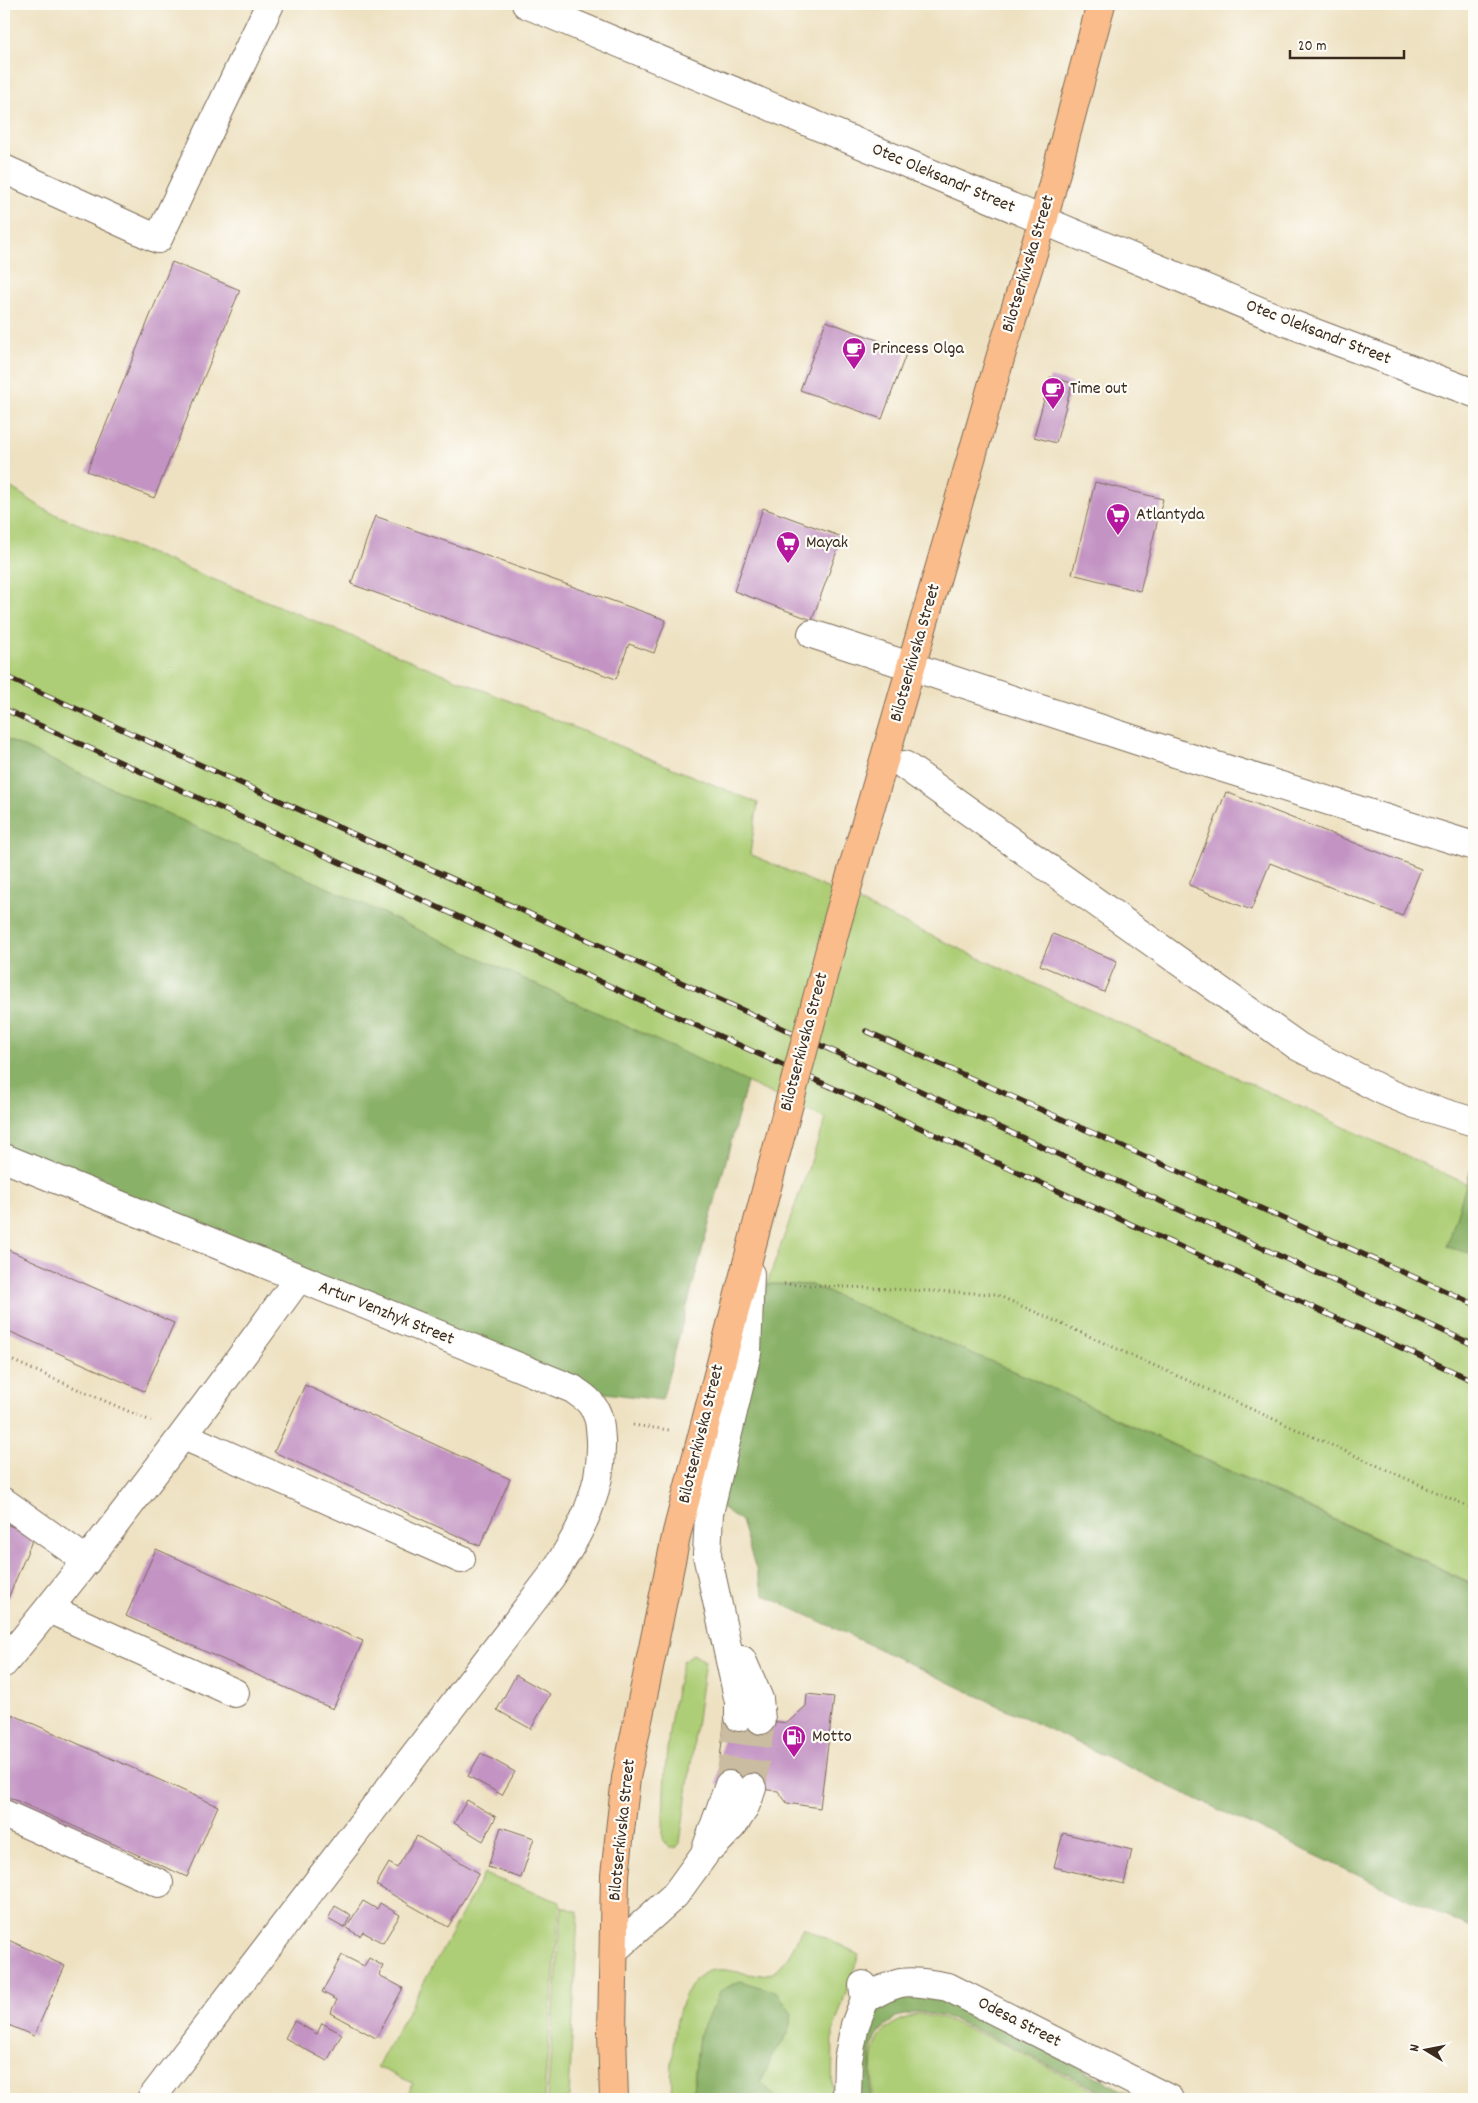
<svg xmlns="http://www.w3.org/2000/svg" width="1478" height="2103" font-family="Dekko,sans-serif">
<rect width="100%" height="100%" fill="#fdfcf7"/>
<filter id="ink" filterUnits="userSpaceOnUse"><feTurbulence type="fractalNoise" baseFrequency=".02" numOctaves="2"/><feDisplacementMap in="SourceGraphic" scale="10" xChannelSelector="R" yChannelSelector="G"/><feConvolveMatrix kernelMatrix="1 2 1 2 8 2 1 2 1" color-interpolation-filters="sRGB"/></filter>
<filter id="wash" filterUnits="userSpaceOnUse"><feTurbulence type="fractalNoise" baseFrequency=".0096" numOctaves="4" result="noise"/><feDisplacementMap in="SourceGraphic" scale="20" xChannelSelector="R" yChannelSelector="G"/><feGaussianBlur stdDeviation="1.12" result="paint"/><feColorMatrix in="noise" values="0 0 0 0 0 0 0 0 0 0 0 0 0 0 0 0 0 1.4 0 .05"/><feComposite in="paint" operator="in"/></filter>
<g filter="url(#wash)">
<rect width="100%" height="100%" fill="#eee1c1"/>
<g fill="#adce76" stroke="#747c4a">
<path d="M4 483 47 511 758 803 750 854 863 904 1467 1184 1448 1246 1474 1254V1584L1023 1375 811 1285 767 1284 826 1119 4 738Z"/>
<path d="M693 1654 705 1661 680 1843 676 1848H670L663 1841C663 1778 667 1722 683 1661Z"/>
<path d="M484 1874 560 1902 544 2099H406L413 2083 377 2067Z"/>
<path d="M562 1906 578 1912 569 2099H547Z"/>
<path d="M803 1927 859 1954 833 2031 832 2099H778L761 2082 772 2056 788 2034 699 2036 692 2099H672C670 2067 671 1988 706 1972 727 1964 751 1980 770 1973 787 1966 795 1942 803 1927Z"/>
<path d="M918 2014 948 2020 1006 2045 1109 2099H872C873 2052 866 2029 918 2014Z"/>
</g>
<g fill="#8ab167" stroke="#626e42">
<path d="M4 738 747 1082 662 1400 573 1389 4 1158Z"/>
<path d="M1474 1159V1254L1447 1247Z"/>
<path d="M767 1284 811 1285 1023 1375 1474 1585V1930L764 1595 741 1521 712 1500Z"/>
<path d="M740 1981 777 1992 792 2014 788 2034 772 2056 761 2082 778 2099H692L699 2036 720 1991Z"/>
<path d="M896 1993 948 2000 1140 2099H1114L1009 2045 950 2018 918 2012 896 2017 878 2033 872 2047 870 2099H859C859 2054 859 2024 896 1993Z"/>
</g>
<g id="blocks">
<g fill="#c293c3">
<path d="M172 262 240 290 154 498 87 471Z"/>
<path d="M826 321 907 351 882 419 800 390Z"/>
<path d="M1050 377 1072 383 1056 443 1034 437Z"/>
<path d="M1095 482 1163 499 1140 591 1072 574Z"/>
<path d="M763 508 842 537 812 620 734 591Z"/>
<path d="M375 516 666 620 654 653 629 644 616 679 351 584Z"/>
<path d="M1226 792 1421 869 1402 916 1270 863 1251 910 1189 885Z"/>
<path d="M1053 934 1117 961 1104 992 1040 965Z"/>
<path d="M4 1248 174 1323 144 1391 4 1329Z"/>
<path d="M305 1385 510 1479 480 1546 274 1452Z"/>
<path d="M4 1523 34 1536 4 1608Z"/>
<path d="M156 1549 363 1641 333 1709 126 1616Z"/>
<path d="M516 1675 550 1694 531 1729 497 1710Z"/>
<path d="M807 1694 834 1697 820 1808 787 1803 778 1791 717 1784 725 1715 787 1723 806 1706Z"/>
<path d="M9 1713 218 1806 187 1877 4 1795V1725Z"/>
<path d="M481 1753 515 1772 502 1795 468 1776Z"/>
<path d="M467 1800 496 1817 483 1841 454 1823Z"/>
<path d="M501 1827 534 1838 521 1878 488 1867Z"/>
<path d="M1063 1833 1132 1850 1124 1884 1054 1867Z"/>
<path d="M417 1836 479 1873 448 1927 376 1885 389 1863 397 1868Z"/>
<path d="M363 1901 377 1909 380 1903 400 1915 383 1943 363 1932 360 1936 346 1928Z"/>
<path d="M335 1906 351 1915 344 1928 328 1919Z"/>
<path d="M4 1938 65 1966 34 2036 4 2023Z"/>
<path d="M342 1955 364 1966 369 1958 383 1966 379 1975 403 1988 376 2038 330 2013 337 2000 322 1992Z"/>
<path d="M294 2021 317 2034 322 2023 342 2034 327 2061 285 2038Z"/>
</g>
</g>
</g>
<g filter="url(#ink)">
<use href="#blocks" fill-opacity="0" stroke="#7a6a57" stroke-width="1"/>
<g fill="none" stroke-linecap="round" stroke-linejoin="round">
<g stroke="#cabca0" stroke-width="28" stroke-dasharray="28 14" stroke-linecap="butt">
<path d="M729 1785 739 1717"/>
<path d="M752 1788 761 1720"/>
</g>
<g stroke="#7a6a57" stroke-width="30">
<g id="minor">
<path d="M526 4 1286 322 1474 393"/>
<path d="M4 169 158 239 270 4"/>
<path d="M812 634 1178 754 1474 846"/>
<path d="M904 765 1299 1047 1384 1091 1415 1104 1474 1122"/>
<path d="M4 1158 573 1389C579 1394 587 1398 591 1404 600 1415 600 1426 601 1440 603 1492 579 1535 551 1577L151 2099"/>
<path d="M184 1436 461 1559"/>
<path d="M4 1502 87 1561"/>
<path d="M49 1609 235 1693"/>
<path d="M742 1660 759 1699 761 1720"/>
<path d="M4 1663C107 1539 203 1410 298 1279"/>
<path d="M739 1717V1702L707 1555 709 1513 747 1353 750 1274"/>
<path d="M4 1814 159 1883"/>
<path d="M714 1845C732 1828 745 1813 752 1788"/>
<path d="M614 1950 675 1895 704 1855 729 1785"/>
<path d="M865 1999C901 1978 907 1980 948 1987L1169 2099"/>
<path d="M847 2099 848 2060 855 2025 865 1999 863 1985"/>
</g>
</g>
<g stroke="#7a6a57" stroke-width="30">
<g id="major">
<path d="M837 923 1001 355 1043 221 1101 4"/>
<path d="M614 2099 612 2032 615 1875 626 1778 677 1532 768 1183"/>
</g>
</g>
<g stroke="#7a6a57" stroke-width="3" stroke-dasharray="1 4" stroke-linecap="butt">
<path d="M784 1284 995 1294 1474 1509"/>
<path d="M4 1357 151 1421"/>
<path d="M633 1425 669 1430"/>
</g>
<use href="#minor" stroke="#fff" stroke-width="28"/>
<use href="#major" stroke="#f9bc8a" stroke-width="28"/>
<g stroke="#3b2a1e" stroke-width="5.5">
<g id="rail">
<path d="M4 676 855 1061 1474 1345"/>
<path d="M4 709 1474 1381"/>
<path d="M866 1031 1474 1304"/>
</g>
</g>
<use href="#rail" stroke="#fdfcf7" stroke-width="4" stroke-dasharray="11" stroke-linecap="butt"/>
<g stroke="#7a6a57" stroke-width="30" stroke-linecap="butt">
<path id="major-bridge" d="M768 1183 837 923"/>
</g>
<use href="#major-bridge" stroke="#f9bc8a" stroke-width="28"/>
</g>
</g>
<defs>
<g id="cafe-pin" transform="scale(1.25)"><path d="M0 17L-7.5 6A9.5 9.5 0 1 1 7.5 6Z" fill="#b5179e" stroke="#fdfcf7"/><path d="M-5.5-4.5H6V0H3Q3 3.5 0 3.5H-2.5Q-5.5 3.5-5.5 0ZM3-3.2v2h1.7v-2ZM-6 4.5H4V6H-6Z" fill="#fff"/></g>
<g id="supermarket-pin" transform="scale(1.25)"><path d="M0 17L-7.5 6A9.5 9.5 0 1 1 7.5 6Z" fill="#b5179e" stroke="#fdfcf7"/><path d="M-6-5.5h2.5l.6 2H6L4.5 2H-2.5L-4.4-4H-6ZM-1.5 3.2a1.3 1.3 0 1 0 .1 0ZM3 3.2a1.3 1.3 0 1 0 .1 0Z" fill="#fff"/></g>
<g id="fuel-pin" transform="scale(1.25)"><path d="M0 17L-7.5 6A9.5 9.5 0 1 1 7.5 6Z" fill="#b5179e" stroke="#fdfcf7"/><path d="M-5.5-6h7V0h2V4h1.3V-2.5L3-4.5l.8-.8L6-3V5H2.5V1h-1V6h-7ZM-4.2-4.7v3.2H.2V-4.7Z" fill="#fff"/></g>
</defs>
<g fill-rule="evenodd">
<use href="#cafe-pin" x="854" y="349"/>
<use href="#cafe-pin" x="1053" y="389"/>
<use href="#supermarket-pin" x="1118" y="515"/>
<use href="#supermarket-pin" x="788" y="543"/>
<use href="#fuel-pin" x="794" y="1737"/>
</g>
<g text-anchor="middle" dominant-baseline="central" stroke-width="4.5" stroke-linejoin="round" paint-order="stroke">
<g font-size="18" fill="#3b2a1e" stroke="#fdfcf7">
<text transform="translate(943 179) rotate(23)">Otec Oleksandr Street</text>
<text transform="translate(1029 264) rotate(-73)">Bilotserkivska Street</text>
<text transform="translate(1318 333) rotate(21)">Otec Oleksandr Street</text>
<text transform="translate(916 653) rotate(-74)">Bilotserkivska Street</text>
<text transform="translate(805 1042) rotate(-75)">Bilotserkivska Street</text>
<text transform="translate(386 1314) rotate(22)">Artur Venzhyk Street</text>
<text transform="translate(702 1434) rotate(-76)">Bilotserkivska Street</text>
<text transform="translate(623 1830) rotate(-84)">Bilotserkivska Street</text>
<text transform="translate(1019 2023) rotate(27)">Odesa Street</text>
</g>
<g font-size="18" fill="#3b2a1e" stroke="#fdfcf7" text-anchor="start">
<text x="872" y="349">Princess Olga</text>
<text x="1070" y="389">Time out</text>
<text x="1136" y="515">Atlantyda</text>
<text x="806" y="543">Mayak</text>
<text x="812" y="1737">Motto</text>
</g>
</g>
<rect width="1478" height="2103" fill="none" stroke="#fdfcf7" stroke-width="20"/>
<g transform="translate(1426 2050) rotate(280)" stroke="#fdfcf7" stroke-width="4" paint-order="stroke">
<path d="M0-4L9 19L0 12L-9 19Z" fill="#3b2a1e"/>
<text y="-8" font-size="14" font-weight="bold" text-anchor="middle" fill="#3b2a1e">N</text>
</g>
<path d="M1290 50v8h114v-8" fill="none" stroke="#3b2a1e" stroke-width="2.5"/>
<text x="1298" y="50" font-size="15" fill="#3b2a1e" stroke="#fdfcf7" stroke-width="4" paint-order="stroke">20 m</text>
</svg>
